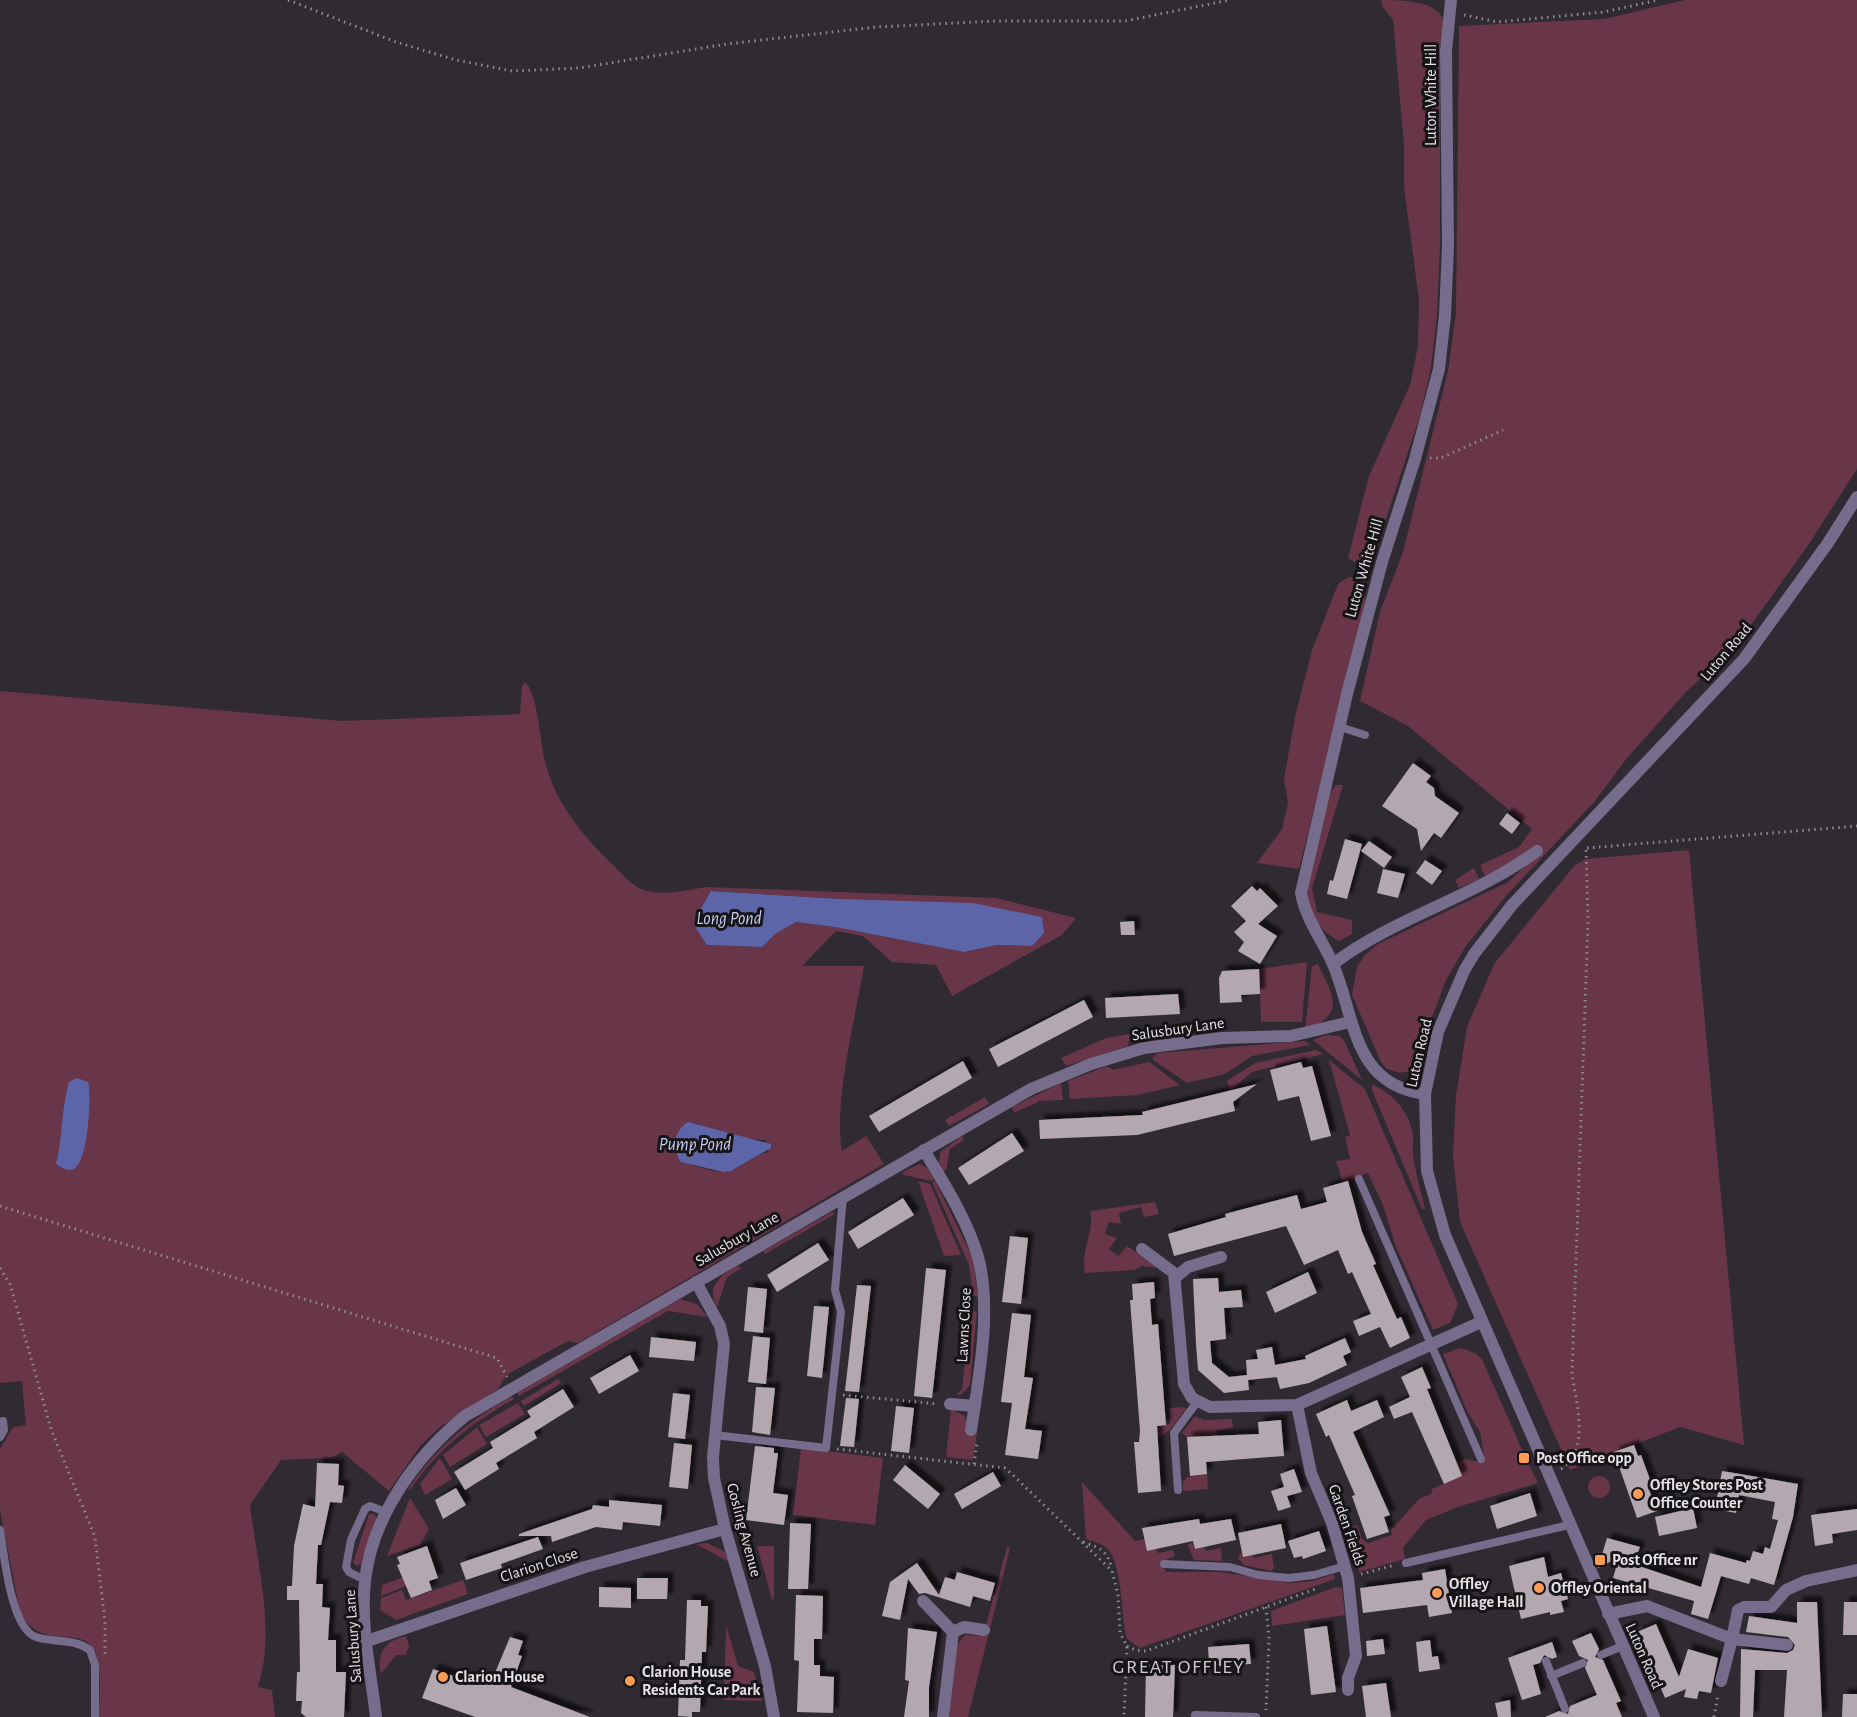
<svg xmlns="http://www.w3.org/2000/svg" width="1857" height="1717" font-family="'Alegreya Sans',sans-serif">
<defs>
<filter id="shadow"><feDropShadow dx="5.5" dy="-5.5" stdDeviation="1.5" flood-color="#0009"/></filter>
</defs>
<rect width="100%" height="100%" fill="#302a32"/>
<g fill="#683549" fill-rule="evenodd">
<path d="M1381 0C1401 0 1440 0 1444 23 1444 30 1441 40 1440 47V247L1437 316 1431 368 1420 416 1384 525 1370 557 1354 562 1348 558 1369 476 1410 385 1418 346 1419 300 1404 187V146L1393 20 1382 6Z"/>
<path d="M1685 0H1857V469L1809 544 1738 643 1686 692 1627 758 1595 801 1505 897 1466 946 1446 980 1433 1015 1421 1060 1410 1071 1400 1073 1387 1069 1381 1062 1352 995 1357 967 1365 955 1378 944 1508 882 1533 859 1485 876 1480 865 1519 847 1532 829 1408 726 1360 701 1380 612 1403 552 1448 371 1456 313 1459 26 1604 19Z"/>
<path d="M1348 577H1359L1365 581V608L1299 869 1257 863 1282 829 1288 803 1284 779 1295 717 1312 650 1338 584Z"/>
<path d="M525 682C538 693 540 743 545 761 555 804 585 838 615 867 623 875 633 887 644 890 665 896 686 890 707 887L996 898 1076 918 1062 935 952 996 936 965 892 962 863 936 836 931 802 966H864C856 1015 833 1104 842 1151L866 1136 884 1164 578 1343 568 1341 506 1375 498 1389 440 1427 421 1445 389 1491 342 1452 331 1458 281 1460 250 1505C257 1564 276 1629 258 1687L272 1690 275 1717H99C99 1699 101 1679 98 1661 90 1617 42 1657 20 1612L0 1510V1449L13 1427 26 1425 22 1381 0 1383V691L341 721 520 714 522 686ZM711 891 840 899 1032 946 997 945 964 952 835 927 796 922 775 934 762 947 707 945 701 908ZM695 1123C716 1132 743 1139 766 1140L768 1152C752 1156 741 1169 725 1172 716 1173 701 1167 691 1165Z"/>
<path d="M1336 785H1343L1312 888 1317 912 1352 920V934L1339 941C1325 934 1310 918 1308 902 1304 877 1323 819 1330 793Z"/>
<path d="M1689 850 1744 1445 1680 1427 1570 1470 1460 1222 1453 1156 1456 1095 1467 1027 1494 964 1575 865 1586 859Z"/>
<path d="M1474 868 1479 879 1459 888 1455 880Z"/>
<path d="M1307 962 1302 1022H1261L1259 969Z"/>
<path d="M1318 964C1333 996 1347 1014 1305 1030L1312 966Z"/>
<path d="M1181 1026 1180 1037 1147 1042 1146 1030Z"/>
<path d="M1130 1034 1128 1046 1066 1066 1061 1058 1106 1038Z"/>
<path d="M1326 1035 1339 1036 1344 1040 1362 1080 1313 1040Z"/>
<path d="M1305 1041 1310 1045 1252 1056 1225 1074 1187 1083 1152 1059 1157 1053Z"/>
<path d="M1316 1050 1323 1054 1252 1072 1230 1091 1227 1081 1255 1063Z"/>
<path d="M1329 1060 1365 1089 1458 1304 1450 1323 1433 1330 1396 1247 1383 1205 1368 1173 1343 1183 1336 1161 1350 1159 1345 1137 1350 1135Z"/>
<path d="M1149 1062 1180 1085 1138 1095 1070 1099 1068 1081 1107 1066 1113 1070Z"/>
<path d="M1061 1083 1063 1100 1040 1101 1014 1113 1012 1107Z"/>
<path d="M1373 1085C1393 1093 1409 1112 1413 1134 1414 1141 1412 1147 1413 1153 1415 1172 1421 1191 1425 1209H1422L1371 1088Z"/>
<path d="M985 1097 989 1104 949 1126 945 1120Z"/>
<path d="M962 1136 964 1140 950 1149 946 1170 943 1172 939 1163 940 1152Z"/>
<path d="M920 1164 927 1168 934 1179 931 1181 904 1175 902 1172Z"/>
<path d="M918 1181 930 1184 961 1255 944 1256Z"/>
<path d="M935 1181 973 1258 978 1297 973 1295 969 1265 932 1182Z"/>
<path d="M1155 1202 1159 1214 1144 1217 1141 1207 1119 1213 1121 1224 1109 1222 1105 1234 1117 1238 1109 1249 1118 1256 1127 1246 1159 1268 1142 1266 1135 1270 1085 1273C1080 1251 1095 1232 1090 1211Z"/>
<path d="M832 1212 835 1214 765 1254 763 1251Z"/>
<path d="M737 1266 742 1268 727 1277 717 1307C705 1287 721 1275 737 1266Z"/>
<path d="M680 1299 697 1304 708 1317 668 1311 519 1396 517 1393Z"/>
<path d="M970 1310 977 1312 970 1385 962 1394 955 1395 962 1390Z"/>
<path d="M1461 1348 1475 1353 1482 1359 1523 1452 1519 1454 1524 1464 1528 1463 1538 1483 1458 1507 1426 1520 1403 1548 1405 1559 1359 1572 1346 1529 1357 1525 1362 1539 1368 1543 1392 1535 1391 1530 1419 1499 1431 1494 1432 1489 1462 1476 1456 1463 1465 1459 1480 1462 1484 1456 1480 1432 1467 1411 1443 1354Z"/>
<path d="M558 1379 561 1383 524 1406 521 1401Z"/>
<path d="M512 1396 514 1399C471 1424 439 1448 410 1490L408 1489C438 1445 467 1422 512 1396Z"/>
<path d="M518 1403 525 1414 486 1437 479 1425Z"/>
<path d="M1184 1407 1186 1409 1170 1430 1157 1439 1154 1426 1170 1424 1169 1408Z"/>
<path d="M951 1409 965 1416 967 1424 977 1432 973 1460 946 1457Z"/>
<path d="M1195 1416 1204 1420 1232 1419 1233 1428 1217 1430V1436L1187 1437 1182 1433Z"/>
<path d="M477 1427 487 1444 450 1467 443 1455Z"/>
<path d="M801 1448 883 1458 875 1525 793 1515Z"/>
<path d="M440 1458 452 1479 425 1495 420 1484Z"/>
<path d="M1207 1474 1208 1489 1183 1491V1482L1187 1477Z"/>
<circle cx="1599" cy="1487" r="11"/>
<path d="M1082 1482 1135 1541 1145 1539 1147 1551 1156 1549 1158 1553 1173 1550 1175 1556 1163 1561 1162 1566 1167 1572H1221L1290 1583 1312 1581 1334 1574 1335 1579 1140 1648 1127 1639C1120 1618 1124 1559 1104 1546 1099 1542 1091 1541 1086 1539Z"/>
<path d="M410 1498 429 1529 420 1545 387 1556Z"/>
<path d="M369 1514H374L377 1518 361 1564 356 1566 353 1563Z"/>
<path d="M707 1543 725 1552 729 1562 696 1544Z"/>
<path d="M1193 1543 1195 1549 1204 1547 1206 1551 1221 1548 1222 1561 1194 1560 1187 1544Z"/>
<path d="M757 1546H774V1599H772Z"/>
<path d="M1007 1547 1010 1548 968 1717H949L957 1645 965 1635 983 1636Z"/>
<path d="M1242 1552 1253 1554 1254 1558 1272 1554 1274 1568 1271 1571 1244 1565 1238 1558Z"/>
<path d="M404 1577 406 1584 404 1587 381 1596 382 1585Z"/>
<path d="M463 1580 468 1594 396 1620 380 1610 381 1598 402 1590 406 1600Z"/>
<path d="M1336 1587 1342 1588 1345 1615 1272 1626 1271 1611Z"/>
<path d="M726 1625 738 1666 754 1672 762 1701 724 1700Z"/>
<path d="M406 1636 409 1646 406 1655H396L381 1674C376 1653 385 1641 406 1636Z"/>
</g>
<g fill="#5d65a9">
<path d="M711 891 840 899 973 903 1042 917 1044 933 1032 946 997 945 964 952 835 927 796 922 775 934 762 947 707 945 695 927 701 908Z"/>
<path d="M77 1078 88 1082C92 1096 88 1162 74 1169 67 1172 61 1167 56 1164 63 1137 61 1109 69 1082Z"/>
<path d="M688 1122 771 1144V1148L731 1171 723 1172 681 1162C671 1149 674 1130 688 1122Z"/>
</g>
<g fill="#b3a8b0" filter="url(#shadow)">
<path d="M1413 763 1431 776 1426 782 1434 788 1435 796 1459 813 1441 838 1434 833 1421 851 1417 829 1382 806Z"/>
<path d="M1507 813 1520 823 1512 834 1499 824Z"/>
<path d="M1345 839 1362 844 1347 899 1327 894 1330 880 1333 881Z"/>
<path d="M1369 841 1392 857 1384 868 1361 851Z"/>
<path d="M1425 860 1442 871 1432 885 1416 873Z"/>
<path d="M1383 869 1405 874 1398 898 1377 893Z"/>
<path d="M1252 886 1257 891 1260 888 1278 906 1258 924 1277 936 1260 964 1238 951 1244 942 1234 932 1246 921 1231 906Z"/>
<path d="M1134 921 1135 935H1121L1120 922Z"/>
<path d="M1259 969 1260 994 1241 995 1242 1002 1220 1003 1219 978 1222 971Z"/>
<path d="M1178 994 1180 1014 1106 1018 1105 998Z"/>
<path d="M1084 1000 1093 1017 998 1067 989 1049Z"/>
<path d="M963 1061 972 1078 879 1132 869 1116Z"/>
<path d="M1301 1062 1303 1068 1312 1066 1331 1136 1311 1141 1299 1096 1278 1101 1270 1070Z"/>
<path d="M1257 1084 1233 1102 1235 1111 1137 1135 1040 1139 1039 1120 1143 1115 1142 1112Z"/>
<path d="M1012 1133 1024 1151 969 1185 958 1168Z"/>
<path d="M1348 1181 1362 1232 1376 1264 1373 1265 1397 1319 1401 1317 1410 1338 1390 1348 1380 1327 1359 1336 1353 1321 1371 1314 1352 1272 1348 1274 1338 1250 1304 1265 1286 1226 1174 1256 1168 1234 1226 1217 1225 1214 1297 1195 1301 1209 1327 1202 1323 1188Z"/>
<path d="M903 1198 914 1215 858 1249 848 1232Z"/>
<path d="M1010 1236 1028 1238 1021 1304 1002 1302Z"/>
<path d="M818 1243 829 1260 777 1292 767 1275Z"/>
<path d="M926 1268 946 1270 932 1398 914 1396Z"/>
<path d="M1308 1272 1317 1293 1275 1313 1266 1292Z"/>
<path d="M1218 1278 1219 1292 1241 1290 1243 1307 1224 1308 1226 1339 1210 1341 1212 1363 1229 1377 1247 1375 1246 1360 1258 1359 1256 1350 1272 1347 1275 1365 1306 1359 1305 1356 1345 1338 1351 1352 1343 1356 1347 1365 1309 1383 1280 1389 1275 1370 1277 1377 1248 1380 1249 1390 1224 1393 1198 1370 1196 1344 1193 1279Z"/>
<path d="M1154 1282 1155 1298 1150 1299 1152 1325 1158 1324 1166 1425 1157 1426 1161 1491 1138 1493 1134 1442H1139L1140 1431 1130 1300H1133L1132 1284Z"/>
<path d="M857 1285 871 1286 859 1392 845 1391Z"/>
<path d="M748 1287 767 1289 763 1333 744 1331Z"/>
<path d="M814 1306 829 1307 822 1378 807 1376Z"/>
<path d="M1012 1313 1031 1315 1024 1377 1033 1378 1025 1429 1042 1431 1038 1459 1005 1455 1012 1403 1001 1402Z"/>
<path d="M753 1336 770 1338 766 1384 748 1382Z"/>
<path d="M651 1337 696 1342 694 1361 649 1357Z"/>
<path d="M630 1355 639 1371 599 1394 590 1378Z"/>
<path d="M1422 1367 1431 1388 1427 1389 1462 1476 1444 1484 1412 1412 1394 1419 1389 1407 1410 1397 1401 1377Z"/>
<path d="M756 1387 775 1388 770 1435 752 1432Z"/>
<path d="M563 1389 574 1407 534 1432 537 1438 496 1463 499 1469 465 1490 454 1472 493 1448 490 1442 531 1417 527 1411Z"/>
<path d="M673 1393 690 1395 685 1439 668 1437Z"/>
<path d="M846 1398 859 1399 854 1447 840 1446Z"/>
<path d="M1347 1400 1351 1411 1377 1400 1384 1417 1353 1432 1390 1515 1384 1517 1389 1532 1367 1539 1352 1496 1355 1495 1329 1435 1326 1437 1316 1414Z"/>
<path d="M896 1406 914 1408 909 1453 891 1451Z"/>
<path d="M1281 1420 1284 1456 1206 1462 1207 1474 1190 1476 1187 1437 1259 1434 1258 1422Z"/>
<path d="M674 1443 692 1445 688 1489 669 1487Z"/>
<path d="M1634 1445 1638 1456 1641 1455 1652 1485 1648 1487 1657 1511 1637 1518 1614 1452Z"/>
<path d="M755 1446 774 1448V1453H778L773 1493 788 1495 784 1525 746 1520Z"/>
<path d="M317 1463 339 1464 338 1485 344 1486 342 1503 330 1502 321 1545H318L316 1584H323L322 1607 330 1608 328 1640H336V1672H346L344 1717H306L301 1713 302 1701H296L297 1672H300L299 1600H287V1586H292L294 1546 303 1504 315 1507Z"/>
<path d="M905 1465 940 1494 928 1509 893 1480Z"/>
<path d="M1294 1469 1302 1492 1287 1496 1291 1507 1278 1511 1271 1491 1284 1487 1280 1474Z"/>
<path d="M1722 1471 1798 1484 1793 1517 1774 1585 1751 1578 1749 1584 1721 1576 1708 1619 1691 1614 1694 1601 1613 1578 1619 1557 1598 1568 1607 1538 1640 1547 1633 1564 1701 1587 1710 1553 1746 1563 1747 1560 1750 1561 1753 1551 1763 1554 1765 1547 1770 1549 1778 1520 1772 1519 1775 1502 1739 1495 1736 1513 1715 1509Z"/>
<path d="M993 1472 1001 1486 962 1509 954 1494Z"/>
<path d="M456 1488 466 1505 443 1519 435 1500Z"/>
<path d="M1530 1493 1537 1516 1497 1529 1490 1506Z"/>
<path d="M609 1500 662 1505 660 1526 623 1522 622 1530 596 1527 552 1542 551 1536H519V1534L592 1509 593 1505 609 1507Z"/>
<path d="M1693 1508 1697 1528 1659 1536 1655 1517Z"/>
<path d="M1857 1509V1530L1832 1534 1833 1543 1815 1546 1811 1515Z"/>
<path d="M1199 1519 1200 1524 1231 1519 1236 1540 1195 1549 1193 1541 1147 1551 1142 1528Z"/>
<path d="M790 1523 811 1524 808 1589H788Z"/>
<path d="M1281 1524 1286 1548 1243 1557 1238 1533Z"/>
<path d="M1319 1531 1326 1551 1303 1559 1302 1556 1294 1558 1288 1541Z"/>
<path d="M538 1537 543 1549 501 1564 502 1568 466 1580 460 1563Z"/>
<path d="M427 1546 438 1578 429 1581 432 1590 411 1598 397 1565 400 1564 397 1557Z"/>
<path d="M1544 1557 1548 1577 1561 1573 1568 1599 1561 1601 1564 1612 1550 1615V1612L1521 1619 1509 1566Z"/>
<path d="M917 1563 939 1595 945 1577 955 1580 957 1572 995 1583 990 1601 973 1596 970 1607 925 1593 919 1594 908 1579 900 1620 882 1616 890 1582Z"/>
<path d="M1445 1569 1452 1613 1429 1617 1427 1605 1363 1613 1360 1588 1423 1580 1422 1573Z"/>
<path d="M637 1578H668L667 1599H637Z"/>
<path d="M599 1587 631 1588V1608L599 1607Z"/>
<path d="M796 1595 823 1596 822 1639H814V1665H820V1676L834 1677 833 1713 797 1712 799 1661 794 1660Z"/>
<path d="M687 1600H701V1606H708L706 1652H702L700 1712H692V1717L678 1716 680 1660H685Z"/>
<path d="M1797 1602H1817L1822 1717H1784L1787 1670H1755L1753 1717H1740L1741 1649 1787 1653 1793 1650 1795 1645 1788 1637 1746 1632 1749 1616 1797 1623Z"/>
<path d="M1844 1602H1857V1635H1843Z"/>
<path d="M1656 1624 1679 1677 1688 1649 1718 1658 1711 1693 1699 1691 1697 1699 1684 1697 1686 1689 1665 1698 1637 1632Z"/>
<path d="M1327 1626 1336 1692 1311 1695 1304 1629Z"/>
<path d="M908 1628 937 1632 929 1687V1717H904L909 1681 905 1680Z"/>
<path d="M1591 1633 1599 1649 1595 1657 1603 1660 1621 1701 1616 1703 1622 1717H1545L1559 1711 1568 1714 1570 1706 1597 1695 1585 1668 1588 1660 1579 1656 1572 1641Z"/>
<path d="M510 1637 523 1641 518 1655 522 1656 511 1687 590 1717H475L422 1698 433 1669 471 1682 472 1678 490 1685Z"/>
<path d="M1383 1639 1385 1654 1367 1656 1366 1641Z"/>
<path d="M1430 1640 1432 1657 1438 1656 1440 1669 1419 1672 1416 1642Z"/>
<path d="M1552 1642 1557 1657 1552 1659 1544 1655 1540 1663 1533 1665 1541 1694 1522 1700 1508 1658Z"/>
<path d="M1249 1644 1251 1664 1216 1666V1662L1209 1663 1208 1647Z"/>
<path d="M1146 1664 1175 1665 1173 1717H1145Z"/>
<path d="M1386 1683 1391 1717H1366L1362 1686Z"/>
<path d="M1843 1694H1857V1717H1842Z"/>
<path d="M1510 1700 1511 1717H1498L1495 1703Z"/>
</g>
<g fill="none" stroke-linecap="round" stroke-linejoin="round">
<g stroke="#918c93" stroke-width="3" stroke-dasharray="1.5 4.5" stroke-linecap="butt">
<path d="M288 0 396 42 456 60 512 71 579 68 727 44 876 27 996 21H1125L1230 0"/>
<path d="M1464 15 1497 22 1604 12 1658 0"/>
<path d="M1430 458H1441L1503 430"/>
<path d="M1587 848 1857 826"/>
<path d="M0 1206 497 1358 507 1377"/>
<path d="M0 1268 10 1284 51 1429 95 1537 105 1622V1655"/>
<path d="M843 1395 938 1404"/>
<path d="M837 1449 1005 1468 1014 1476 1112 1571 1118 1595 1120 1633 1127 1646 1124 1717"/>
<path d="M974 1464 977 1443"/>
<path d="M1561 1469C1591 1448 1576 1404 1572 1374L1588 922 1586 848"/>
<path d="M1083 1542C1100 1548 1107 1550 1112 1569"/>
<path d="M1361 1574 1395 1565"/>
<path d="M1266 1607 1269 1638 1266 1710"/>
<path d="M1127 1646 1135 1650 1146 1651 1318 1588"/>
<path d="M1714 1717 1718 1695"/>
</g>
<g stroke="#756d8b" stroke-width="8">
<path d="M1340 727 1365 735"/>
<path d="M1359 1179 1481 1459"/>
<path d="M715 1435 826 1448 841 1312 835 1290 843 1196"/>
<path d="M0 1437 4 1430 3 1421"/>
<path d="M1178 1490 1174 1433 1197 1402"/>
<path d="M0 1530C4 1554 11 1629 36 1637 55 1643 73 1638 90 1650L95 1665V1717"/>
<path d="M1406 1563 1569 1525"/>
<path d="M1164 1564 1230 1567 1258 1575 1289 1578 1314 1575 1345 1566"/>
<path d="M365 1580 349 1572 346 1567 351 1540 365 1509 370 1506 386 1512"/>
<path d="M1601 1655 1622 1646"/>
<path d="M1546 1661 1565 1709"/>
<path d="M1551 1676 1583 1663"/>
<path d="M1195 1715 1256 1717"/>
</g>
<g stroke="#756d8b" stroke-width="12">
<path d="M1333 964C1395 917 1473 898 1537 851"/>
<path d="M1425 1094C1352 1084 1356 1019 1333 964 1322 939 1306 920 1301 893L1347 694 1382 562 1415 459 1439 369 1445 315 1448 247 1446 51 1451 0"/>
<path d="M924 1150C944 1184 967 1219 978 1257 992 1308 979 1377 971 1430"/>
<path d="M1142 1249 1174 1273 1184 1384 1192 1398 1210 1407 1297 1405 1481 1322"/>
<path d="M1176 1277 1188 1267 1221 1257"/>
<path d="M696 1282 720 1326 724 1344 713 1457 714 1478 725 1529 765 1666 774 1717"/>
<path d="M950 1404 975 1406"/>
<path d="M1297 1405 1311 1473 1332 1523 1348 1578 1356 1656 1348 1678V1690"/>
<path d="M923 1601 953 1632 943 1717"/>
<path d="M1608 1614 1647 1606 1732 1639 1738 1610 1744 1607H1771L1786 1590 1806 1581 1857 1570"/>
<path d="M953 1632 964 1627 984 1630"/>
<path d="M367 1641 585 1567 725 1529"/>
<path d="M1721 1681 1732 1639 1787 1645"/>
<path d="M376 1717C371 1673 360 1625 365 1581 372 1516 416 1456 465 1416L1031 1089 1091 1064 1144 1048 1222 1038 1291 1036 1350 1022"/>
</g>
<path stroke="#756d8b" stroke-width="12" d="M1654 1717 1445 1235 1427 1171 1425 1094 1438 1032 1464 971 1474 954 1512 905 1744 659 1828 543 1857 497"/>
</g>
<g fill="#fd9d55" stroke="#161417" stroke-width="2">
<rect x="1518" y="1452" width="12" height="12" rx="3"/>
<circle cx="1638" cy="1494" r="6"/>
<rect x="1594" y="1554" width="12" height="12" rx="3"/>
<circle cx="1539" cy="1588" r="6"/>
<circle cx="1437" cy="1593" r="6"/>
<circle cx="443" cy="1677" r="6"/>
<circle cx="630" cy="1681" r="6"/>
</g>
<g text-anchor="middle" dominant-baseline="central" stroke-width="6" stroke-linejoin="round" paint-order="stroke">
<g font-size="16" fill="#e5e1e7" stroke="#161417">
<text transform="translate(1431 95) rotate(-90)">Luton White Hill</text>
<text transform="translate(1364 568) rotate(-74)">Luton White Hill</text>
<text transform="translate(1726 652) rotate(-50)">Luton Road</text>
<text transform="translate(1178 1029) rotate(-8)">Salusbury Lane</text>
<text transform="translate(1419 1053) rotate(-77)">Luton Road</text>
<text transform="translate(737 1239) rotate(-30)">Salusbury Lane</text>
<text transform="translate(964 1325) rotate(-87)">Lawns Close</text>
<text transform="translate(1347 1525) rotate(71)">Garden Fields</text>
<text transform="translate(744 1530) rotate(75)">Gosling Avenue</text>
<text transform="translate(539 1565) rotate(-18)">Clarion Close</text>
<text transform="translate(353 1636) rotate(-94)">Salusbury Lane</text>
<text transform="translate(1644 1656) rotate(66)">Luton Road</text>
</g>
<g font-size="16" font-weight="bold" fill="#e5e1e7" stroke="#161417" text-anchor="start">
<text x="1536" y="1458">Post Office opp</text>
<text x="1650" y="1485">Offley Stores Post<tspan x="1650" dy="18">Office Counter</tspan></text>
<text x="1612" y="1560">Post Office nr</text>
<text x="1449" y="1584">Offley<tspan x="1449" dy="18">Village Hall</tspan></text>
<text x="1551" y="1588">Offley Oriental</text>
<text x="642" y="1672">Clarion House<tspan x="642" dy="18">Residents Car Park</tspan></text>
<text x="455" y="1677">Clarion House</text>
</g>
<g font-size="18" font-style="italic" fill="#c4cbf2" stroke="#161417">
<text x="729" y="919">Long Pond</text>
<text x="695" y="1145">Pump Pond</text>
</g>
<g font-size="20" letter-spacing="1.5" fill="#cec7d1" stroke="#161417">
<text x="1179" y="1667">GREAT OFFLEY</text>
</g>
</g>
</svg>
